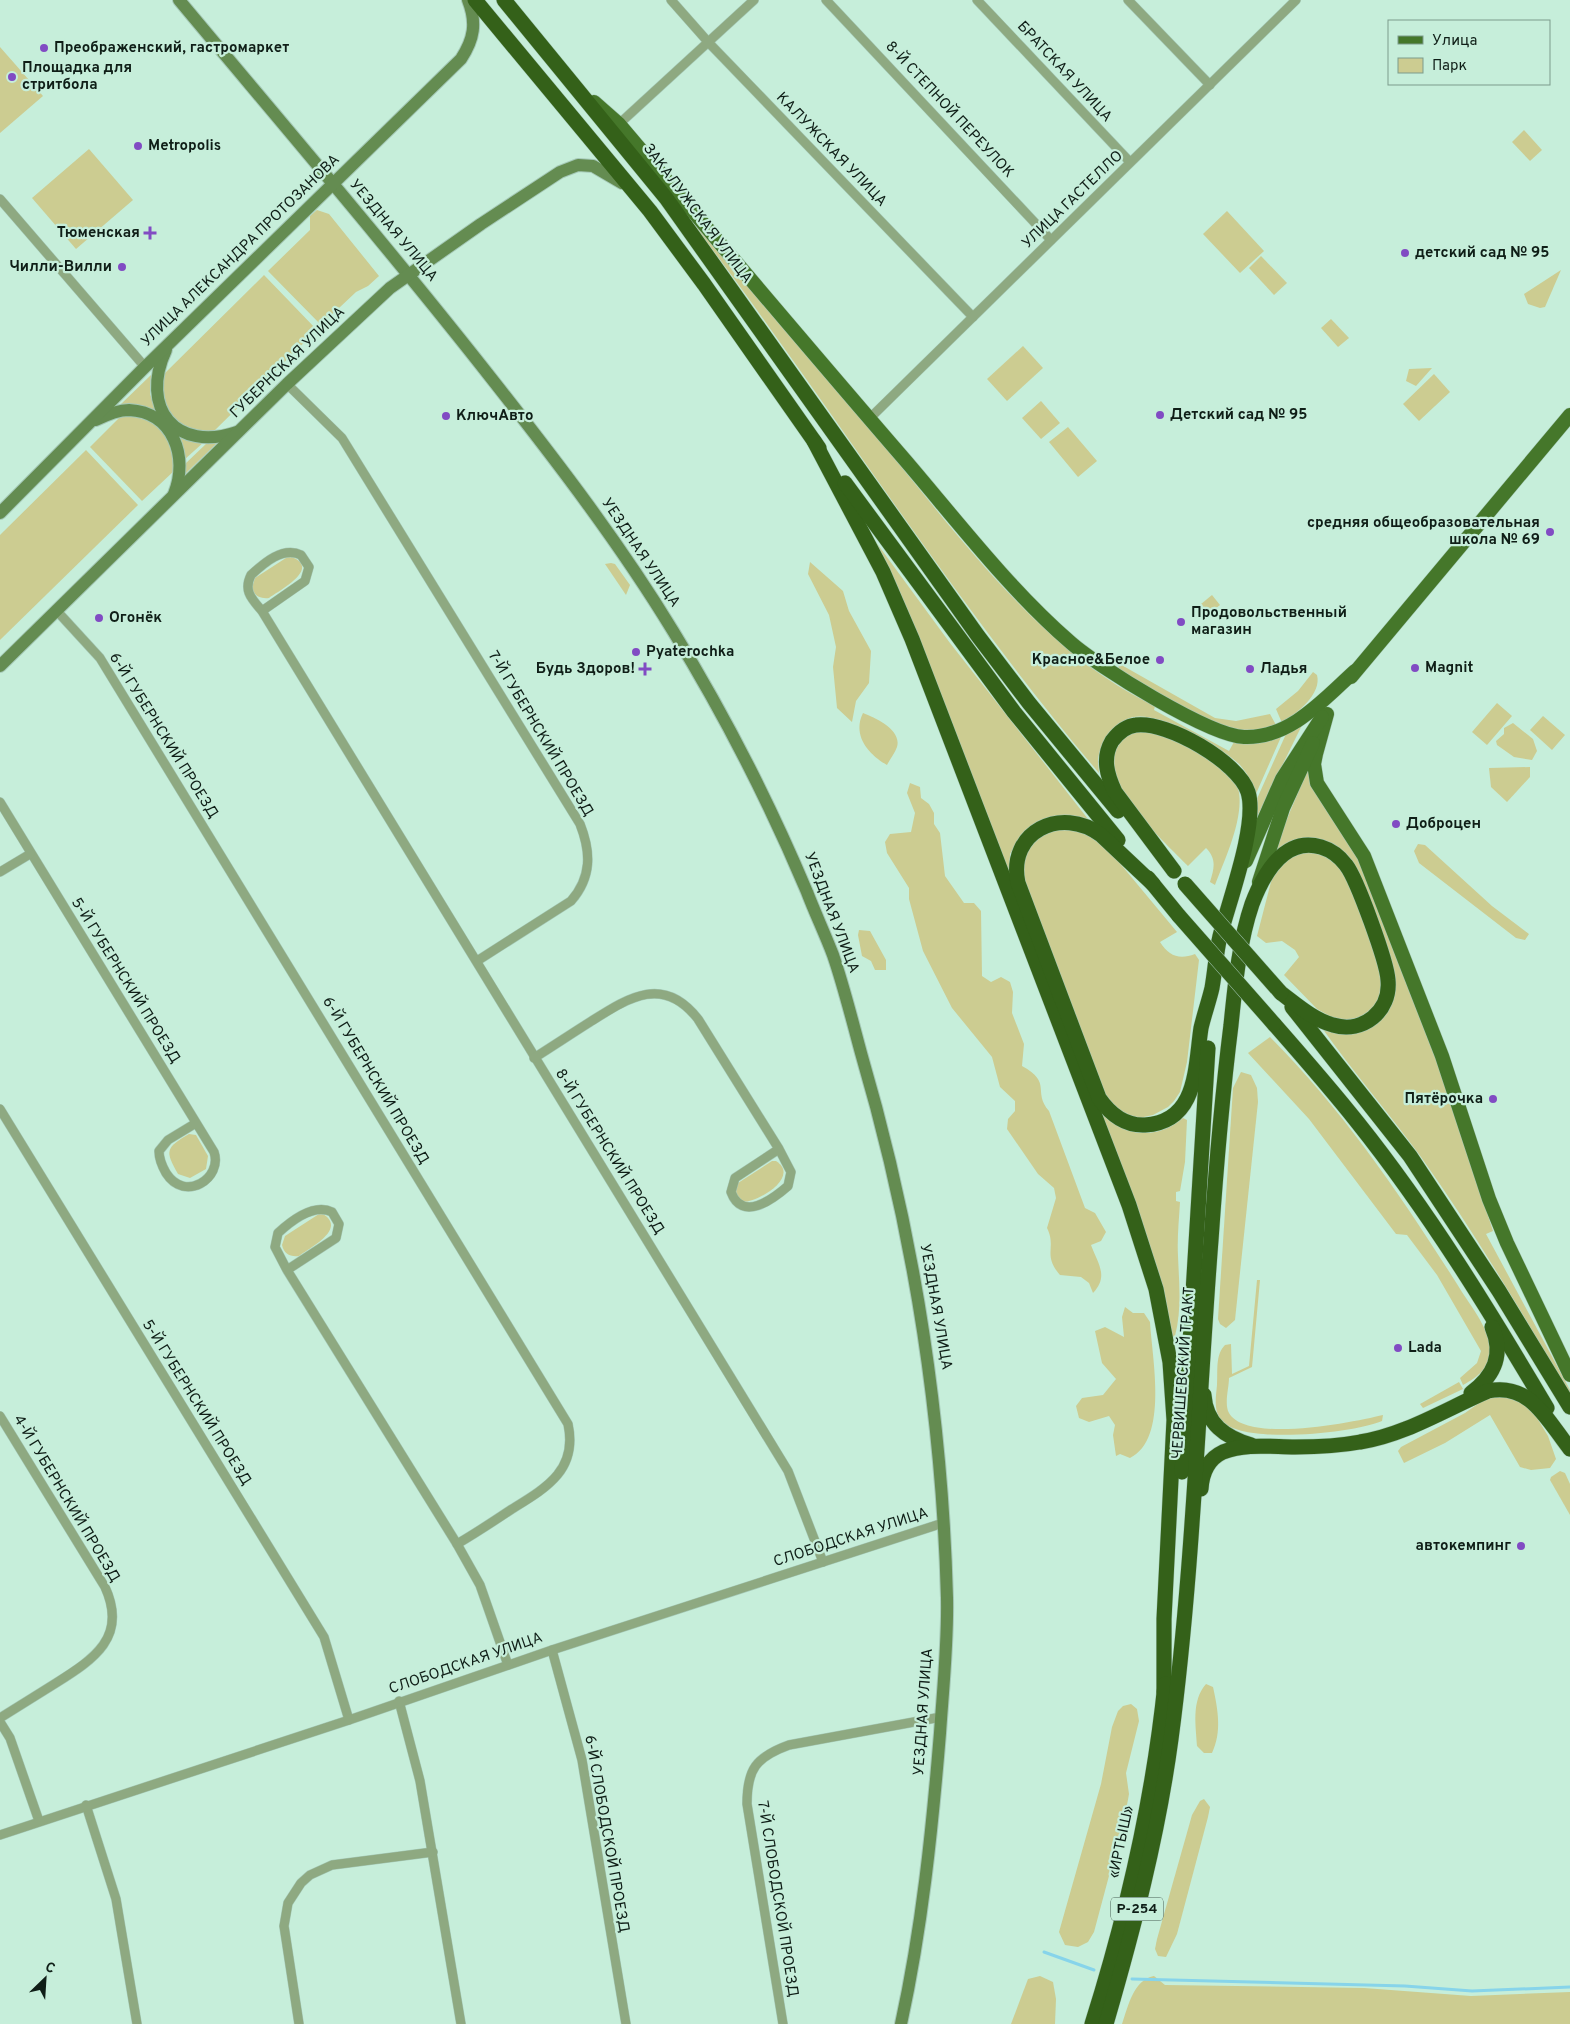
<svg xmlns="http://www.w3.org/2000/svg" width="1570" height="2024" font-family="Overpass,sans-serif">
<rect width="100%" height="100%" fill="#c6eeda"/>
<g fill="#cccc91">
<path d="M0 47 43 96 0 133Z"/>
<path d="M1524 130 1542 150 1530 161 1512 142Z"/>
<path d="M89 149 133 200 76 249 32 198Z"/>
<path d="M661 181C730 263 800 344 868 426 950 524 1038 651 1155 706L1154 710 1229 751 1234 742 1265 741 1281 737 1255 796C1253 784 1248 774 1240 765 1223 748 1149 704 1126 720 1114 728 1099 745 1098 760 1098 764 1099 771 1099 773 979 632 877 477 769 327 734 277 697 230 661 181Z"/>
<path d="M317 210 329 214 379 276 368 286 356 292 321 325 268 271 310 230V216Z"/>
<path d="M1227 211 1264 251 1240 273 1203 234Z"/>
<path d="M1261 256 1287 283 1274 295 1249 268Z"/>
<path d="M1561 270 1545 307 1540 308 1528 304 1524 294Z"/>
<path d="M264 275 317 330 213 432C204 433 199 431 191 428 163 417 162 403 162 376Z"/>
<path d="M1331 319 1349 338 1338 347 1321 328Z"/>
<path d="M1023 346 1043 368 1007 401 987 379Z"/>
<path d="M1432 368 1416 386 1406 381 1409 369Z"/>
<path d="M1434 374 1450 392 1419 421 1403 404Z"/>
<path d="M151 375 150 394 158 415 120 405Z"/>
<path d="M1041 401 1060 423 1041 439 1022 418Z"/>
<path d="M122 415C143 414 168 428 174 450 175 456 175 463 175 470L142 501 90 447Z"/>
<path d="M1068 427 1097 461 1078 477 1049 442Z"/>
<path d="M175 432 204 442 184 460Z"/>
<path d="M218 442 185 474V464L207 443Z"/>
<path d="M86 450 138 505 0 640V535Z"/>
<path d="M870 534 950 643 1088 819 1073 816 1019 839 1010 854V879Z"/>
<path d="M289 556C323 567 282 589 269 598 260 599 254 596 252 587L255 578Z"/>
<path d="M810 562 843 591 849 611 871 651 869 683 856 701 852 722 837 708 833 667 836 647 829 615 808 574Z"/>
<path d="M611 563 615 564 630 585 626 595 605 564Z"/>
<path d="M1212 595 1220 605 1209 614 1201 604Z"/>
<path d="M1118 663 1215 718 1236 721 1270 714 1276 725 1266 729 1242 732 1202 718 1119 670Z"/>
<path d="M1313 672 1317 675C1322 694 1297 713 1282 723L1276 709 1298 691Z"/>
<path d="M1497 703 1512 716 1487 745 1472 732Z"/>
<path d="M863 713C876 718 902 730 897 747 895 753 890 759 887 765 868 754 852 735 863 713Z"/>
<path d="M1543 716 1565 735 1552 750 1530 730Z"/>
<path d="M1304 721 1255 821 1256 801 1286 734Z"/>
<path d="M1513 723 1533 739 1537 751 1532 760 1514 757 1497 745 1496 741 1504 734V728Z"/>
<path d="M1140 731C1162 734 1181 743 1200 754 1210 761 1227 769 1234 779 1251 805 1225 858 1215 885L1210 882C1214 869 1217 859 1206 848L1188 866C1166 843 1095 781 1118 746 1123 738 1130 733 1140 731Z"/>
<path d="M1309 766 1354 848 1444 1079 1493 1231 1486 1234 1570 1390V1395C1523 1314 1475 1233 1421 1157 1389 1113 1353 1072 1322 1028L1343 1034 1393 999 1338 848 1272 855Z"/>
<path d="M1530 767V777L1507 802 1491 787 1489 768Z"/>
<path d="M910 783 920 787 921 798 929 804 934 813V824L940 833 945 876 964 903H974L981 911 982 976 991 982 1001 977 1010 982 1013 992 1012 1013 1024 1044 1022 1066C1053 1083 1032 1091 1049 1111L1085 1208 1095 1213 1106 1232 1101 1241 1091 1245C1098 1264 1109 1276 1093 1293L1089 1283 1081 1277 1060 1275C1042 1254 1057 1248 1047 1228L1056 1198 1054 1188 1038 1174 1007 1129 1008 1119 1015 1111V1101L1000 1087 992 1057 952 1008 923 951 909 899V888L887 853 885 842 890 834 911 832 915 813 907 793Z"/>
<path d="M1055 829H1079L1108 849 1177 932 1160 942C1169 956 1179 960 1195 954L1199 960 1187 1062 1180 1092 1174 1101 1168 1107 1153 1115 1139 1118 1124 1114 1108 1101 1026 891C1019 858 1023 844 1055 829Z"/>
<path d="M1418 844 1425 845 1492 906 1529 934 1525 940 1516 938 1419 863 1414 851Z"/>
<path d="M1297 852H1320L1345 871 1379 962 1382 990 1376 1004 1366 1015 1347 1021 1335 1019 1317 1009 1284 975 1299 957 1295 950 1282 941 1266 943 1257 936 1272 878 1276 868Z"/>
<path d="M859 930 870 931 886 960V970H875L871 961 862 956 858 935Z"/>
<path d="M1270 1037C1343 1110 1402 1197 1457 1284 1468 1303 1488 1325 1490 1348 1491 1367 1479 1376 1463 1385L1460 1378 1477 1363 1481 1351 1437 1275 1407 1235 1396 1234 1309 1119 1248 1053Z"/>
<path d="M1241 1072 1251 1075 1257 1088 1258 1102 1235 1320 1226 1328 1220 1324 1218 1319 1233 1088Z"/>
<path d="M1097 1109C1120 1136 1155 1142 1183 1118L1187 1120 1185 1162 1180 1191 1176 1192V1201L1180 1202C1179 1220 1177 1238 1178 1256 1179 1283 1182 1309 1175 1336L1172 1337Z"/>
<path d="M189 1134 196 1135 208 1156 206 1169 190 1178 178 1174C165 1151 165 1148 189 1134Z"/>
<path d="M772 1161H776C801 1177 757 1203 742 1202L735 1192 738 1183Z"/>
<path d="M319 1214H323C347 1229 311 1247 299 1256 290 1257 284 1254 282 1245L285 1236Z"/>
<path d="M1257 1280H1260L1252 1367 1229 1378C1229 1388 1224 1404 1229 1413 1247 1444 1354 1422 1383 1415L1382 1421C1355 1433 1243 1445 1222 1421 1213 1411 1216 1397 1217 1385 1218 1371 1215 1355 1225 1345L1231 1344 1232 1374 1249 1366Z"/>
<path d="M1125 1307 1133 1313H1144L1150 1322C1152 1358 1169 1439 1130 1458L1120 1454 1116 1456 1113 1435 1115 1425 1109 1416 1089 1422 1079 1418 1076 1406 1082 1398 1103 1395 1116 1379 1102 1363 1095 1331 1105 1327 1124 1337 1122 1317Z"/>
<path d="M1459 1382 1463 1389 1423 1408 1420 1404Z"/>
<path d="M1507 1393 1531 1408 1548 1436 1556 1459 1550 1468 1531 1470 1520 1467 1490 1415 1445 1443 1404 1463 1398 1451 1401 1447 1465 1413 1489 1396Z"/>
<path d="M1560 1471 1565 1473 1570 1484V1515L1550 1480 1551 1477Z"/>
<path d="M1206 1684 1213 1687C1218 1710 1222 1732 1212 1753H1204L1197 1746C1196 1726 1191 1701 1206 1684Z"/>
<path d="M1131 1704 1137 1709 1139 1721 1126 1773 1129 1794 1125 1816 1094 1932 1088 1942 1078 1947 1065 1945 1059 1932 1101 1784 1112 1727 1118 1711 1123 1706Z"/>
<path d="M1204 1799 1210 1807 1208 1817 1177 1934 1166 1957 1158 1956 1155 1949 1157 1939 1192 1815 1200 1801Z"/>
<path d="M1040 1976 1053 1982 1056 1999 1055 2024H1011L1028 1979Z"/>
<path d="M1154 1976 1165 1985 1364 1988 1471 1996 1570 1992V2024H1122C1128 2007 1133 1980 1154 1976Z"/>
</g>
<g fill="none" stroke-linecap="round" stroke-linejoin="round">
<g stroke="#87d4ea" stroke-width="3">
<path d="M1044 1952 1094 1970"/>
<path d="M1132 1979 1405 1986 1472 1991 1570 1987"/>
</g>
<g stroke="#a5c9b7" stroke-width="10">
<g id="street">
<path d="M671 0 709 43 973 317"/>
<path d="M826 0 1051 240"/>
<path d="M977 0 1130 162"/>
<path d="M1128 0 1210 85"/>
<path d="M619 124 754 0"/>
<path d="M0 199 145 367"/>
<path d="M287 384 342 438 580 824C591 852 592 877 571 901L477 961"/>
<path d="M869 419 1296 0"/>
<path d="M56 610 100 658 568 1424C578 1470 546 1488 512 1509 494 1521 476 1533 457 1544"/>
<path d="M262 611C252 599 243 591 251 575 264 563 283 546 301 555L309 567 305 581 262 611 788 1471 823 1562"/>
<path d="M0 802 214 1152C223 1178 185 1203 166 1173 162 1166 159 1160 159 1151L168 1140 196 1123"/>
<path d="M0 872 30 854"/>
<path d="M534 1058C553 1046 571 1034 590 1022 628 998 663 974 698 1019L779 1149 735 1178 731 1192C742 1222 772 1200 788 1186L791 1172 779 1149"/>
<path d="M0 1109 324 1637 349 1720"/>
<path d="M287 1270 275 1247 278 1233C291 1221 314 1203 332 1212L339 1224 336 1238 287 1270 457 1544 480 1585 508 1665"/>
<path d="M0 1416 105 1587C128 1637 94 1659 56 1683 37 1695 19 1706 0 1718"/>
<path d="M552 1650 582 1760 626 2024"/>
<path d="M399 1701 420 1781 461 2024"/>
<path d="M0 1722 10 1738 39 1821"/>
<path d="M86 1805 116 1899 137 2024"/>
<path d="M0 1835 349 1720 552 1650 943 1523"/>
<path d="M299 2024 284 1926 288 1903 301 1883 310 1875 332 1865 433 1852"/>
<path d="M783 2024 747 1804C747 1769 756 1757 789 1745L941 1717"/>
</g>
</g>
<g stroke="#a5c9b7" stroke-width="14">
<g id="secondary">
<path d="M179 0C285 127 393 253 495 383 558 463 620 544 673 631 724 714 769 802 807 892 815 913 825 934 833 955 844 987 852 1020 861 1053 913 1230 942 1413 947 1598 948 1642 943 1689 940 1733 932 1831 922 1928 901 2024"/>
<path d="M166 350C139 408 176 453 237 432"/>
<path d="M96 420C106 415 118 410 129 410 173 412 189 457 174 494"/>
<path d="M0 513 145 367 461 59C474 39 477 23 468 0"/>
<path d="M0 666 287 384 390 288 481 224 560 172 578 165 593 166 622 183"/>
</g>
</g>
<g stroke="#a5c9b7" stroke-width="15">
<g id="primary">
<path d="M594 102 619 124C714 236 809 349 905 460 958 522 1009 589 1070 642 1098 667 1210 736 1244 737 1290 739 1324 699 1355 671"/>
<path d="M1351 677 1570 415"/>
<path d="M1327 714 1316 754 1314 764 1317 783 1364 856 1442 1056 1489 1199 1507 1243 1570 1375"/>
<path d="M1246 861 1282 779 1322 717"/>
<path d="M1259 882 1283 808 1313 743"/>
</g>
</g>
<g stroke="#a5c9b7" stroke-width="16">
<g id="highway">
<path d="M475 0 650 211 704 284 819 448"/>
<path d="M504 0 666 198 978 636 1029 703 1118 811"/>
<path d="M814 441 883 572 912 639 1129 1205 1156 1289 1170 1362 1174 1420 1164 1619V1692"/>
<path d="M845 483 1014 712 1118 840"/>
<path d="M1148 878 1179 916"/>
<path d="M1153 884 1101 835C1061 805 1007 832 1018 883L1099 1098C1110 1114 1124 1126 1145 1125 1198 1122 1195 1067 1201 1028 1204 1015 1209 1001 1212 988 1215 971 1216 953 1220 936 1229 901 1258 824 1248 792 1238 762 1168 721 1136 725 1126 726 1118 733 1112 741 1102 758 1107 775 1115 792L1174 871"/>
<path d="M1292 1007 1410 1156 1499 1291 1570 1407"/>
<path d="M1274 1024C1303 1057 1331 1089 1358 1123 1429 1212 1489 1310 1547 1408"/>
<path d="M1471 1393C1494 1376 1504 1355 1492 1327"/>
<path d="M1204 1395C1206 1424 1225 1437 1251 1445"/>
<path d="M1182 1472 1208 1048"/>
<path d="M1201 1489C1202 1473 1208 1459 1223 1452 1245 1443 1272 1447 1295 1447 1317 1447 1339 1446 1360 1442 1405 1435 1446 1409 1488 1391 1530 1382 1547 1420 1570 1449"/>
<path d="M1092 2024C1127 1913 1153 1800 1165 1684"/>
<path d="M1106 2024C1133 1931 1158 1836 1171 1739 1193 1574 1198 1406 1211 1240 1216 1168 1222 1097 1231 1025 1235 986 1239 942 1252 904 1263 875 1284 836 1321 847 1331 850 1340 857 1346 865 1357 879 1387 962 1388 980 1391 1011 1363 1034 1333 1025 1314 1020 1297 1005 1281 993"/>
</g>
</g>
<use href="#street" stroke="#8ea981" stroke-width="9"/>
<use href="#secondary" stroke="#648c51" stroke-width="12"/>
<use href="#primary" stroke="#45772a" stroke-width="14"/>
<use href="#highway" stroke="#346119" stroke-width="15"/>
<g stroke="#a5c9b7" stroke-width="16" stroke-linecap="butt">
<g id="highway-bridge">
<path d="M1185 884 1281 993"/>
<path d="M1179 916 1274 1024"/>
</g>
</g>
<use href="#highway-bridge" stroke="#346119" stroke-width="15"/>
</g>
<g fill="#814bc3" stroke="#c6eeda" stroke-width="2">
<circle cx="44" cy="48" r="5"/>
<circle cx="12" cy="77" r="5"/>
<circle cx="138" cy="146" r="5"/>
<path d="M147.5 225.5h5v5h5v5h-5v5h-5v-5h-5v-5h5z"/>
<circle cx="1405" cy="253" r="5"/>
<circle cx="122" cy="267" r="5"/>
<circle cx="1160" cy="415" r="5"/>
<circle cx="446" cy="416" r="5"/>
<circle cx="1550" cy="532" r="5"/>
<circle cx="99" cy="618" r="5"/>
<circle cx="1181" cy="622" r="5"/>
<circle cx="636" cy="652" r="5"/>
<circle cx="1160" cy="660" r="5"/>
<circle cx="1415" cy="668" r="5"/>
<path d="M642.5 661.5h5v5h5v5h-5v5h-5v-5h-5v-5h5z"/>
<circle cx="1250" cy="669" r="5"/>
<circle cx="1396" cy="824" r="5"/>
<circle cx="1493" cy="1099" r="5"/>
<circle cx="1398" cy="1348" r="5"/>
<circle cx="1521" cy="1546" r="5"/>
</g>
<g text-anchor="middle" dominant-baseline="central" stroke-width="4.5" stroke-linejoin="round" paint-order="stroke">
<rect fill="#c6eeda" stroke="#465c52" stroke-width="1" x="1111" y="1897.5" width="52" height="23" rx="4"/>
<g font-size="14" font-weight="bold" fill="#0f1e17">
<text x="1137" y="1909">Р-254</text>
</g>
<g font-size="15" font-weight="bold" fill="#0f1e17" stroke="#c6eeda" text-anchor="start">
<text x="54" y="48">Преображенский, гастромаркет</text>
<text x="22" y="68">Площадка для<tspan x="22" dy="17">стритбола</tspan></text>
<text x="148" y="146">Metropolis</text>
<text x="140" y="233" text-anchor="end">Тюменская</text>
<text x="1415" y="253">детский сад № 95</text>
<text x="112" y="267" text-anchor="end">Чилли-Вилли</text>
<text x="1170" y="415">Детский сад № 95</text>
<text x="456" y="416">КлючАвто</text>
<text x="1540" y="523" text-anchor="end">средняя общеобразовательная<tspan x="1540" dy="17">школа № 69</tspan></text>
<text x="1191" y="613">Продовольственный<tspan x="1191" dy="17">магазин</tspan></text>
<text x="109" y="618">Огонёк</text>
<text x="646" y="652">Pyaterochka</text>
<text x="1150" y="660" text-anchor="end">Красное&amp;Белое</text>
<text x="1425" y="668">Magnit</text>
<text x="635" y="669" text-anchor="end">Будь Здоров!</text>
<text x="1260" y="669">Ладья</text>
<text x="1406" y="824">Доброцен</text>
<text x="1483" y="1099" text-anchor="end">Пятёрочка</text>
<text x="1408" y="1348">Lada</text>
<text x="1511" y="1546" text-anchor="end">автокемпинг</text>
</g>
<g font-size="15" fill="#0f1e17" stroke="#c6eeda">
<text transform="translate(1064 72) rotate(47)">БРАТСКАЯ УЛИЦА</text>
<text transform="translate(949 110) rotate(47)">8-Й СТЕПНОЙ ПЕРЕУЛОК</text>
<text transform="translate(831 150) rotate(46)">КАЛУЖСКАЯ УЛИЦА</text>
<text transform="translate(1073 200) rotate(-44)">УЛИЦА ГАСТЕЛЛО</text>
<text transform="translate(697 214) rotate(53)">ЗАКАЛУЖСКАЯ УЛИЦА</text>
<text transform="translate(393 231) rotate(50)">УЕЗДНАЯ УЛИЦА</text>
<text transform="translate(241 251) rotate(-44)">УЛИЦА АЛЕКСАНДРА ПРОТОЗАНОВА</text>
<text transform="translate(288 363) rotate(-44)">ГУБЕРНСКАЯ УЛИЦА</text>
<text transform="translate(640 553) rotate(56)">УЕЗДНАЯ УЛИЦА</text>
<text transform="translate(540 734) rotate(59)">7-Й ГУБЕРНСКИЙ ПРОЕЗД</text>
<text transform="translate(163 736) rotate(58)">6-Й ГУБЕРНСКИЙ ПРОЕЗД</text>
<text transform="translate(831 913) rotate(69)">УЕЗДНАЯ УЛИЦА</text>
<text transform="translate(125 981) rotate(58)">5-Й ГУБЕРНСКИЙ ПРОЕЗД</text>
<text transform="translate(375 1081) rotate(59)">6-Й ГУБЕРНСКИЙ ПРОЕЗД</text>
<text transform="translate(609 1152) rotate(58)">8-Й ГУБЕРНСКИЙ ПРОЕЗД</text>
<text transform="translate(935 1307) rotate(80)">УЕЗДНАЯ УЛИЦА</text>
<text transform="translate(1184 1373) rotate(-86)">ЧЕРВИШЕВСКИЙ ТРАКТ</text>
<text transform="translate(196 1403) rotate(58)">5-Й ГУБЕРНСКИЙ ПРОЕЗД</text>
<text transform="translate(66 1499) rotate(59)">4-Й ГУБЕРНСКИЙ ПРОЕЗД</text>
<text transform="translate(851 1538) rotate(-18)">СЛОБОДСКАЯ УЛИЦА</text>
<text transform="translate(466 1664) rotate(-19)">СЛОБОДСКАЯ УЛИЦА</text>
<text transform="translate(924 1712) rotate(-86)">УЕЗДНАЯ УЛИЦА</text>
<text transform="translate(606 1834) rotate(80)">6-Й СЛОБОДСКОЙ ПРОЕЗД</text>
<text transform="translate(1122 1842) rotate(-78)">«ИРТЫШ»</text>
<text transform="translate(777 1899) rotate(81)">7-Й СЛОБОДСКОЙ ПРОЕЗД</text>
</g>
</g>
<rect x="1388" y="20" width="162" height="65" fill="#c6eeda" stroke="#7d9b8c"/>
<rect x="1398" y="36" width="25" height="8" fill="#45772a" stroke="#7d9b8c"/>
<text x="1432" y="45" font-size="15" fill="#0f1e17">Улица</text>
<rect x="1398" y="58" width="25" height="15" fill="#cccc91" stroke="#7d9b8c"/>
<text x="1432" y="70" font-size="15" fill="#0f1e17">Парк</text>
<g transform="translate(45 1979) rotate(25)" stroke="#c6eeda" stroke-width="4" paint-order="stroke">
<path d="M0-4L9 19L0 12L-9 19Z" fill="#0f1e17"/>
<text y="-8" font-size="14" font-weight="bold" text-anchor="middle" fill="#0f1e17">С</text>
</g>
</svg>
